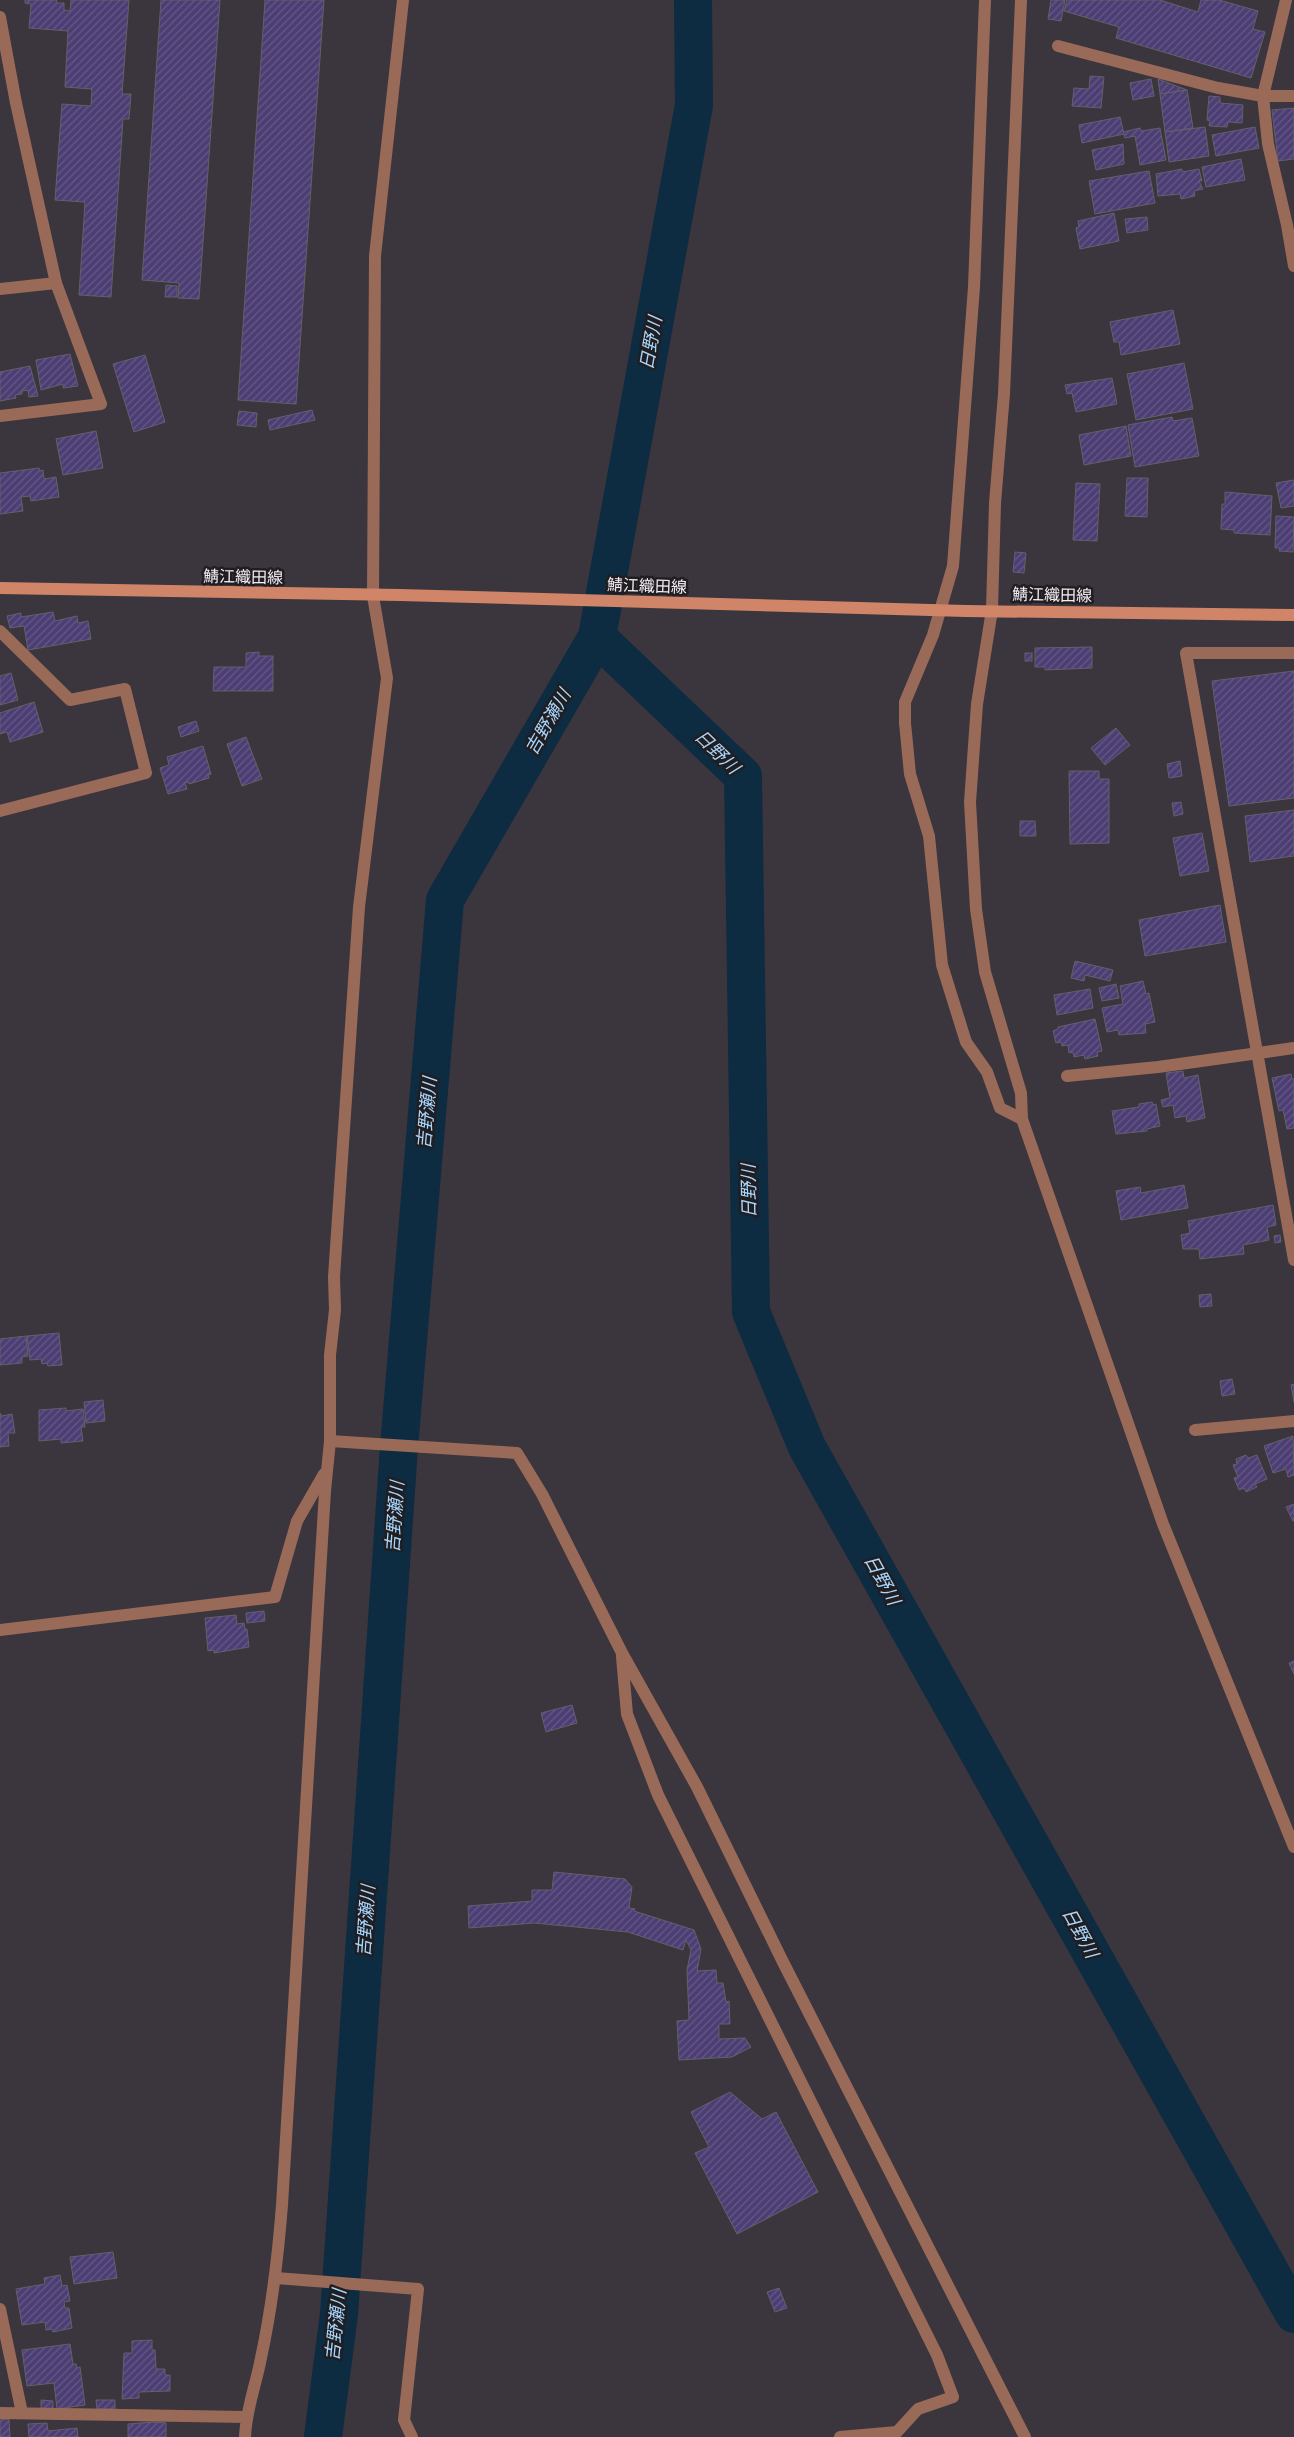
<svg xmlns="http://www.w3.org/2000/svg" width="1294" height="2437" font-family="Karla,'Noto Sans JP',sans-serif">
<defs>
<pattern id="building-hatch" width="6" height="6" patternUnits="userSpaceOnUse" patternTransform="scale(1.25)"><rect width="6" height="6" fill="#4c3d73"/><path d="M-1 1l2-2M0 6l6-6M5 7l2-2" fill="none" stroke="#665988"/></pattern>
</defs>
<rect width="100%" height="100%" fill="#3b353d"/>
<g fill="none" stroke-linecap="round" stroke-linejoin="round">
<g stroke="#0d2b41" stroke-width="38">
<path d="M597 637 743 776 751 1312 807 1447 1294 2314"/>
<path d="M323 2437 339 2314 399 1447 445 900 597 637 694 105 693 0"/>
</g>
</g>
<g fill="url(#building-hatch)" stroke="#62616b">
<path d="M25 0H57L56 3H64V10L70 11 71 0H129L122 94H131L129 119H123L111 297 79 295 85 202 55 200 62 104 91 106 92 89 65 87 68 31 29 28 31 4 25 3Z"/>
<path d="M161 0H220L199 299 178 298 179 283 142 280Z"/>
<path d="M265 0H324L296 404 238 400Z"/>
<path d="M1051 0H1065L1061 21 1048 19Z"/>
<path d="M1067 0H1160L1198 12 1201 0H1219L1258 11 1253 29 1265 32 1251 78 1116 38 1119 27 1064 11Z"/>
<path d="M1090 76 1104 77 1101 108 1072 106 1074 88 1089 89Z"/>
<path d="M1151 79 1154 96 1133 100 1130 83Z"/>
<path d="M1158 79 1187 90 1160 94Z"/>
<path d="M1187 90 1193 128 1165 132 1160 94Z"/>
<path d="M1209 96 1220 97V103L1243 105 1242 123 1228 122 1227 127 1209 126 1210 121 1207 120Z"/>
<path d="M1294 108V159L1278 161 1272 110Z"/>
<path d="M1120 117 1124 134 1082 143 1079 125Z"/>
<path d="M1205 127 1209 156 1169 162 1165 132Z"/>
<path d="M1255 127 1259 148 1216 156 1212 135Z"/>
<path d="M1140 128 1141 131 1160 128 1166 160 1140 165 1135 136 1125 138 1123 132Z"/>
<path d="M1123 144 1124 164 1096 170 1092 150Z"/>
<path d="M1241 159 1245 180 1206 187 1202 167Z"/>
<path d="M1182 169V172L1199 169 1202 181H1199L1203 189 1194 191 1195 196 1181 199 1180 194 1158 196 1156 174Z"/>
<path d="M1149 171 1155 203 1095 214 1089 181Z"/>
<path d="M1114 213 1119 241 1080 249 1076 228 1079 227 1078 221Z"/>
<path d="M1147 217 1148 230 1127 233 1125 219Z"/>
<path d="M166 285 177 286V297H165Z"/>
<path d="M1173 310 1180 344 1121 355 1119 342H1114L1110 322Z"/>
<path d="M70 354 78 386 63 388V384L41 390 36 360Z"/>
<path d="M145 355 165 422 134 432 113 364Z"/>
<path d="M1184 363 1193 409 1136 420 1127 374Z"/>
<path d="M30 366 38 396 29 397 28 390 22 391V394L15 395 16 398 0 401V372Z"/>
<path d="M1112 378 1117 404 1076 412 1072 393 1067 394 1065 385Z"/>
<path d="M312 410 315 420 270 430 268 420Z"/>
<path d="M239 411 257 413 256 427 237 425Z"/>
<path d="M1172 417 1173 421 1192 418 1199 456 1135 467 1128 425Z"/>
<path d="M1126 426 1131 456 1084 465 1079 435Z"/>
<path d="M96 431 103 468 63 475 56 439Z"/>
<path d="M39 468 40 471 43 470 44 479 56 477 59 497 31 501 30 496 21 497 23 511 0 514V473Z"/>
<path d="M1127 478H1148L1147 517 1125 516Z"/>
<path d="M1294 480V506L1281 508 1276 483Z"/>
<path d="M1076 483 1100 484 1097 541 1073 540Z"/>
<path d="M1225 492 1272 496 1270 535 1234 533V530L1221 529 1222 504H1225Z"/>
<path d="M1276 516 1294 517 1293 552 1279 551 1280 548H1275Z"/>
<path d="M1015 552 1026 553 1024 573 1013 572Z"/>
<path d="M53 612 55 621 77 616 78 623 88 621 91 639 28 650 24 626 10 628 7 616 21 613V617Z"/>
<path d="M1092 647V668L1045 670V667H1035V648Z"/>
<path d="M259 652V656H273V691H213L214 667H246V653Z"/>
<rect x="1025" y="653" width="7" height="8"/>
<path d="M1294 671V798L1229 806 1212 681Z"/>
<path d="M11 673 18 700 0 705V676Z"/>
<path d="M34 702 43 732 10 742 7 732 0 734V713Z"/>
<path d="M196 721 199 731 181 737 178 727Z"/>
<path d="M1116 728 1130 745 1105 765 1091 748Z"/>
<path d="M246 737 262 779 242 786 227 744Z"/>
<path d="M203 746 211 774 208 775 209 778 189 784V782L185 783 187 789 168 794 160 768 169 765 167 757Z"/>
<path d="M1180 761 1182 776 1169 778 1167 764Z"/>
<path d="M1069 771H1099V779H1109V843L1070 844Z"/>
<path d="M1181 802 1183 814 1174 816 1172 803Z"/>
<path d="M1294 810V856L1250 862 1245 816Z"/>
<path d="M1020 821H1035L1036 836H1020Z"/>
<path d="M1202 833 1209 871 1180 876 1173 838Z"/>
<path d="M1220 905 1226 942 1145 956 1139 920Z"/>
<path d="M1075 961 1113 970 1110 981 1085 975 1084 981 1071 978Z"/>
<path d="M1143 981 1146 994 1149 993 1155 1022 1145 1024 1146 1033 1119 1035 1118 1030 1107 1032 1102 1008 1123 1004 1120 986Z"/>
<path d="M1116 984 1119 998 1102 1001 1099 988Z"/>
<path d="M1090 989 1093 1008 1057 1015 1054 995Z"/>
<path d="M1095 1019 1102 1051 1097 1052 1098 1056 1085 1059 1084 1055 1074 1057 1073 1052 1069 1053 1068 1045 1062 1046 1061 1042 1056 1043 1053 1031 1058 1029V1027Z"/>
<path d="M1183 1071 1184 1078 1198 1075 1205 1118 1187 1122 1186 1116 1175 1118 1173 1105 1163 1107 1161 1100 1170 1098 1166 1073Z"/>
<path d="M1291 1074 1292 1079H1294V1128L1287 1129 1283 1110 1279 1111 1272 1078Z"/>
<path d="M1152 1102 1153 1105 1156 1104 1160 1126 1147 1129V1131L1116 1134 1112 1111 1139 1107V1104Z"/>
<path d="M1184 1185 1188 1208 1121 1220 1116 1191 1140 1187 1141 1193Z"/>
<path d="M1273 1205 1276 1225 1267 1227 1269 1240 1243 1245 1244 1254 1200 1259 1199 1249H1183L1181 1235 1190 1233 1188 1221Z"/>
<path d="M1280 1235 1281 1242 1275 1243 1274 1236Z"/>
<path d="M1211 1294 1212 1306 1200 1307 1199 1295Z"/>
<path d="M59 1333 62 1365 48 1366 47 1363 42 1364 41 1359 30 1360 27 1336Z"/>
<path d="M26 1336 28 1356 22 1357V1363L0 1365V1339Z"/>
<path d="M1232 1379 1235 1394 1222 1396 1220 1381Z"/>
<path d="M1294 1384V1402L1291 1385Z"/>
<path d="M103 1400 105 1421 86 1423 84 1402Z"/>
<path d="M66 1408V1411L83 1409 85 1427H81L83 1441 61 1443V1439L39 1441V1410Z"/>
<path d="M0 1413 2 1416 12 1414 15 1433H8L9 1446 0 1447Z"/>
<path d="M1293 1436 1294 1475 1288 1477 1286 1469 1273 1473 1264 1446Z"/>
<path d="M1246 1455 1248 1458 1257 1455 1267 1479 1255 1484 1257 1487 1246 1492 1244 1488 1239 1490 1234 1478 1238 1477 1233 1465 1237 1464 1236 1459Z"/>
<path d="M1294 1504V1521H1293L1286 1507Z"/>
<path d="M264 1611 265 1621 247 1623 246 1613Z"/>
<path d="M236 1615 237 1624 244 1623 245 1629H247L249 1647 214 1653V1650L208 1651 205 1618Z"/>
<path d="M1294 1661V1674L1289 1663Z"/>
<path d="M572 1705 577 1723 546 1732 541 1713Z"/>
<path d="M554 1872 625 1879 632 1887 629 1908 635 1909 634 1911 694 1930 701 1949 697 1971 716 1970 717 1983H723L726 2002 729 2001 730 2024H719V2039L745 2038 751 2047 732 2057 679 2060 677 2021 689 2020 687 1970 691 1950 686 1940 683 1950 628 1932 534 1923 469 1928 468 1906 532 1901V1890H552Z"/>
<path d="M730 2092 762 2119 776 2112 818 2192 737 2234 695 2153 709 2147 691 2112Z"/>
<path d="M113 2252 117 2278 74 2284 70 2257Z"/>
<path d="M60 2275 62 2286 67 2285 70 2301 64 2302 65 2308H69L72 2328 53 2332 52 2329 46 2330 45 2322 22 2325 16 2289 45 2284 44 2278Z"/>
<path d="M779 2288 787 2308 775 2312 767 2292Z"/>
<path d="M152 2340V2350H155L156 2369H165V2375H170V2391L139 2392V2398L122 2399 124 2353H132V2341Z"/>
<path d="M70 2344 73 2364H76L77 2368 80 2367 85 2405 57 2409 54 2383 27 2386 22 2350Z"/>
<path d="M41 2400 53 2401V2409L41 2408Z"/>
<path d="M96 2400H115V2409H97Z"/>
<path d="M9 2419 10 2437H0V2420Z"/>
<path d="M154 2422 166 2423V2437H128V2424Z"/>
<path d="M47 2423 48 2431 77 2428 78 2437H29L28 2424Z"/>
</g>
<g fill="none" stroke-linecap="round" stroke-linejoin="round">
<g stroke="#9a6a58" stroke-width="12">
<path d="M985 0 974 287 953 566 933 635 905 702V723L910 774 929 836 942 965 966 1042 987 1072 1000 1108 1022 1119"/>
<path d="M1021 0 1004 394 995 503 992 610 977 704 970 802 976 909 985 972 1021 1093 1022 1119 1163 1524 1294 1847"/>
<path d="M1286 0 1263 96 1268 144 1287 225 1294 266"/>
<path d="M0 17 16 103 56 283 101 404 0 416"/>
<path d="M1058 46 1218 88 1263 96H1294"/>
<path d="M0 289 56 283"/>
<path d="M0 631 70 700 125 689 146 773 0 811"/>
<path d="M1294 653H1186L1294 1260"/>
<path d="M1067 1076 1158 1067 1294 1048"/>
<path d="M1195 1430 1294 1421"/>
<path d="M330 1441 517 1453 542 1494 622 1653 697 1787 783 1962 1025 2437"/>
<path d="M0 1630 275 1597 297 1521 324 1474"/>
<path d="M622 1657 627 1714 658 1795 937 2355 953 2397 918 2409 897 2432 840 2437"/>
<path d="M276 2278 418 2289 404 2420 412 2437"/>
<path d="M0 2309 22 2413"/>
<path d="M0 2413 246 2417"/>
<path d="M245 2437C246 2409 256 2385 261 2358 272 2307 278 2257 282 2205L325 1491 330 1441V1355L335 1310 334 1277 359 907 387 678 373 596 375 256 403 0"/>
</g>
<path stroke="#d08568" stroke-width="12" d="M0 588 400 595 966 611 1294 615"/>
</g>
<g text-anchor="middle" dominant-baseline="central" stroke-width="5" stroke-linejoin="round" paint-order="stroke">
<g font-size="16" fill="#f3eef4" stroke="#211e22">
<text transform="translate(243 577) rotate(1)">鯖江織田線</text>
<text transform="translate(647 586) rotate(2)">鯖江織田線</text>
<text transform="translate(1052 595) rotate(1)">鯖江織田線</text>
</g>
<g font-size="18" font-style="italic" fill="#a8d6fc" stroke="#211e22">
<text transform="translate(651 343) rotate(-80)">日野川</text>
<text transform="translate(548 722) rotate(-60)">吉野瀬川</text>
<text transform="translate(717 752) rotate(44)">日野川</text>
<text transform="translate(427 1113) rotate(-85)">吉野瀬川</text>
<text transform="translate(749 1191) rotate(-91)">日野川</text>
<text transform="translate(395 1517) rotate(-86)">吉野瀬川</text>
<text transform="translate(882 1580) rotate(61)">日野川</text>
<text transform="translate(366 1921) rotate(-86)">吉野瀬川</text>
<text transform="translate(1080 1933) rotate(61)">日野川</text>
<text transform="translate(336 2325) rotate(-84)">吉野瀬川</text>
</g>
</g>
</svg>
